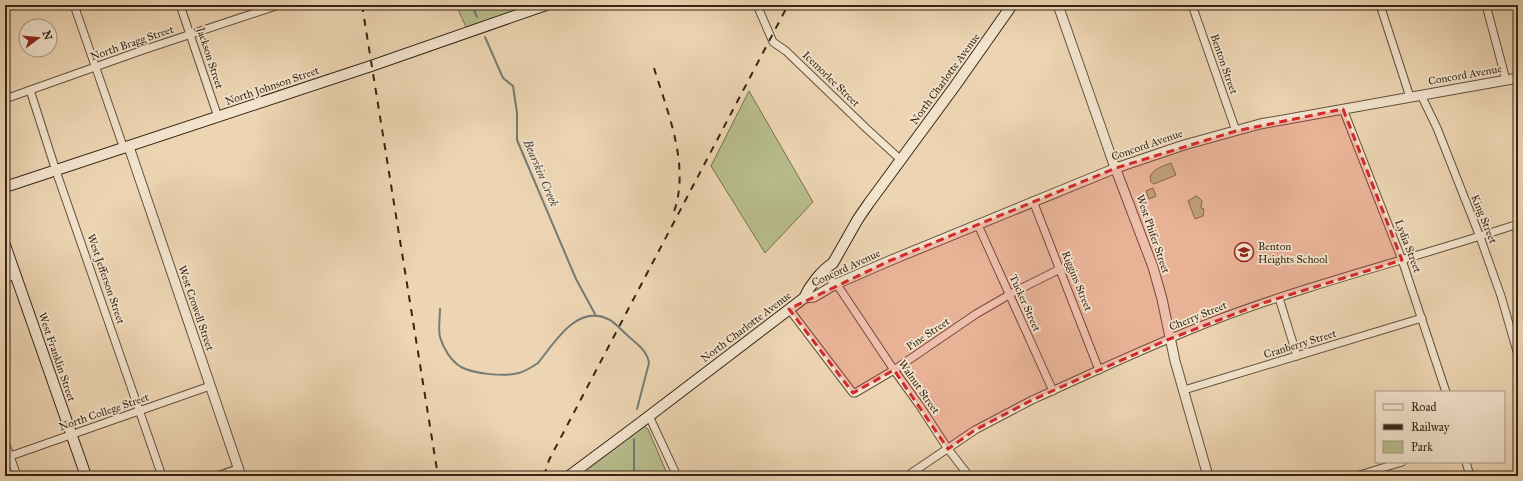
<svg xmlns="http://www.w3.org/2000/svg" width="1523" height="481" font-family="'IM FELL Great Primer',serif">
<rect width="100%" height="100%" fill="#edd5b3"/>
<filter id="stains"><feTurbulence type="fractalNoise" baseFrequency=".005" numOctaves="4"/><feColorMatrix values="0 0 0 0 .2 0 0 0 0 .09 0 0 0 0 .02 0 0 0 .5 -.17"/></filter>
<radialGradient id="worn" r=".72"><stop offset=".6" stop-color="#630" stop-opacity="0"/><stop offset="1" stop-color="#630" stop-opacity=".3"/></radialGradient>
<g fill="#b8bd8d" stroke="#787151">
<path d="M456 5H532L466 27Z"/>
<path d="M749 91 813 202 765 253 711 166Z"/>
<path d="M1171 163 1176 175 1154 184 1151 182 1150 176C1155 168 1163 166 1171 163Z"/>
<path d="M1153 188 1156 196 1149 199 1146 191Z"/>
<path d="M1196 196 1198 197 1202 201 1201 208 1204 209 1203 216 1195 219 1188 201Z"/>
<path d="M644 426 648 429 668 476H576Z"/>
</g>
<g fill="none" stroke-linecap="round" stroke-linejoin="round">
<g stroke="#747c76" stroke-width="2">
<path d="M472 5 477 17"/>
<path d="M485 37 503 78 513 86 517 113V140L576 279 595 314"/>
<path d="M440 309C440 318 438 329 440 337 443 348 451 361 461 367 474 374 504 377 519 373 526 371 532 367 538 363 555 342 577 304 608 319 615 322 621 330 627 335 636 343 647 350 649 363L637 409"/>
<path d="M634 439V476"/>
</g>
<g stroke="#64513c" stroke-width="8">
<path id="pedestrian" d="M215 476 238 468"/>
</g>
<g stroke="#64513c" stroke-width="9">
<g id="minor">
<path d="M74 5 124 149"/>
<path d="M180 5 218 117"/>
<path d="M757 5 773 42 786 51 867 129 901 160"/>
<path d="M1192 5 1236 131"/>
<path d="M1380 5 1410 97"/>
<path d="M1486 5 1506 80"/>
<path d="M5 8 12 5"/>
<path d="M30 90 56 171 162 476"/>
<path d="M1421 95 1437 128 1480 237 1501 296 1518 355"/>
<path d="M5 99 143 50 279 5"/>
<path d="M1343 109 1402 260 1446 392"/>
<path d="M1033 201 1099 370"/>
<path d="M978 225 1053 391"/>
<path d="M823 272 840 289 894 370 920 406 948 449 969 476"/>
<path d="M5 279 15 275"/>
<path d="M1279 298 1297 356"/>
<path d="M789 309 853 393H855L894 370 976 314 1014 292 1060 269"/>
<path d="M1184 390 1422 318"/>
<path d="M649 416 677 476"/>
<path d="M5 442 17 476"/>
<path d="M5 458 210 386"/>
<path d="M1466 462 1470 476"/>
<path d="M907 476 975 430 1032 400C1094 372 1155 343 1218 319 1316 282 1418 257 1518 224"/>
<path d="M1356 476 1402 462"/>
</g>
</g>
<g stroke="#64513c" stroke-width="11">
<g id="tertiary">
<path d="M1058 5 1113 162 1153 267 1162 299 1175 361 1208 476"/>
<path d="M129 147 241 476"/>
<path d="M804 298 814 297 836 284 889 261 1116 168 1184 145 1260 124 1518 78"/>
</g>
</g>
<g stroke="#372515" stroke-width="12">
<g id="secondary">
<path d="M5 187 371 66 546 5"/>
<path d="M5 245 86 476"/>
<path d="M569 476 640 423 804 298C810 285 821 271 833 263L858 219 869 203 955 86 1012 5"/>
</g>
</g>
<use href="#pedestrian" stroke="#f3e4ce" stroke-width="5.5"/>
<use href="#minor" stroke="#f3e4ce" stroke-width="7"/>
<use href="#tertiary" stroke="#f3e4ce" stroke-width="9"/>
<use href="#secondary" stroke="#f3e4ce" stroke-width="10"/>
<g stroke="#372515" stroke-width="2" stroke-dasharray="7 7" stroke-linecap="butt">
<path d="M362 5 438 476"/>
<path d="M654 68C668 114 692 169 672 217"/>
<path d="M544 476 549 460 788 5"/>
</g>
</g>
<path fill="#d62828" fill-opacity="0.2" stroke="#d62828" stroke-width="3" stroke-dasharray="8 5" stroke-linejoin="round" d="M1343 109 1402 260 1263 303 1167 340 1032 400 975 430 948 449 894 370 853 393 789 309 889 261 1116 168 1236 131Z"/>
<defs>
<g id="school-ring" transform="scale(1)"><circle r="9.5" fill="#f3e4ce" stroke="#8f2418" stroke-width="1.5"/><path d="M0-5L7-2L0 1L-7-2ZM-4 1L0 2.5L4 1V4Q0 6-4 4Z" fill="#8f2418"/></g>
</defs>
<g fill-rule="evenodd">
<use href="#school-ring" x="1244" y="252"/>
</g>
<g text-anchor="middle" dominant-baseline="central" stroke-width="3.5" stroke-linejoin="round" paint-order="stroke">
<g font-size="11" fill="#372515" stroke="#f3e4ce">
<text transform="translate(132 43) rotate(-19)">North Bragg Street</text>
<text transform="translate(210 58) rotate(72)">Jackson Street</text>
<text transform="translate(1224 64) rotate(71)">Benton Street</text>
<text transform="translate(1465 75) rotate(-10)">Concord Avenue</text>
<text transform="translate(831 79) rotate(44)">Icemorlee Street</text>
<text transform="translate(945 79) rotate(-54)">North Charlotte Avenue</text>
<text transform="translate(272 86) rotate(-19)">North Johnson Street</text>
<text transform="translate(1147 145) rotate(-19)">Concord Avenue</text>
<text transform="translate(1484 219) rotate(68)">King Street</text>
<text transform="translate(1153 234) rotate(71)">West Phifer Street</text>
<text transform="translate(1408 246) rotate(69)">Lydia Street</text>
<text transform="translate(846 268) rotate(-25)">Concord Avenue</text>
<text transform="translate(106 279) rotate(71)">West Jefferson Street</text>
<text transform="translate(1077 281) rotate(68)">Riggins Street</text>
<text transform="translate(1025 303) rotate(66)">Tucker Street</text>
<text transform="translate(196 308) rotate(71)">West Crowell Street</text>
<text transform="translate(1198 316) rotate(-22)">Cherry Street</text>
<text transform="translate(746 327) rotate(-37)">North Charlotte Avenue</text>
<text transform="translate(928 334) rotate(-34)">Pine Street</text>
<text transform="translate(1300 344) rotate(-17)">Cranberry Street</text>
<text transform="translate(57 357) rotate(71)">West Franklin Street</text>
<text transform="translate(919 387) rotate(55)">Walnut Street</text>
<text transform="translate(104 412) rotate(-19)">North College Street</text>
</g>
<g font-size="11" fill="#372515" stroke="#f3e4ce" text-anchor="start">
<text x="1258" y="246">Benton<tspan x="1258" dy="13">Heights School</tspan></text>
</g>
<g font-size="12" font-style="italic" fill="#50493e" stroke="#f3e4ce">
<text transform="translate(541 173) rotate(67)">Bearskin Creek</text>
</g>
</g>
<rect width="1523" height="481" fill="none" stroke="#edd5b3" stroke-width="20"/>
<rect x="6" y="6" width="1511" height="469" fill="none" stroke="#372515" stroke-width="2"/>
<rect x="10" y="10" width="1503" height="461" fill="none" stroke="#372515"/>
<rect x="1375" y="391" width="130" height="72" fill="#f3e4ce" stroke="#a89884"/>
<rect x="1383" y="404" width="20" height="6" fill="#f3e4ce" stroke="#a89884"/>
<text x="1411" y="411" font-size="12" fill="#372515">Road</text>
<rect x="1383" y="424" width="20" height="6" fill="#372515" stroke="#a89884"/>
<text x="1411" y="431" font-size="12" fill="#372515">Railway</text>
<rect x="1383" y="441" width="20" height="12" fill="#b8bd8d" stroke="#a89884"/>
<text x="1411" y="451" font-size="12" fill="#372515">Park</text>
<g transform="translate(38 38) rotate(74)"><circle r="19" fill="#f3e4ce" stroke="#a89884"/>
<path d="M0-3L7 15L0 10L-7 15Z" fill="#8f2418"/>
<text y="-6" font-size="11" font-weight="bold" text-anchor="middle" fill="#372515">N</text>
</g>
<rect width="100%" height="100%" filter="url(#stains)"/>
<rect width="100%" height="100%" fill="url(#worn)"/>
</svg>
